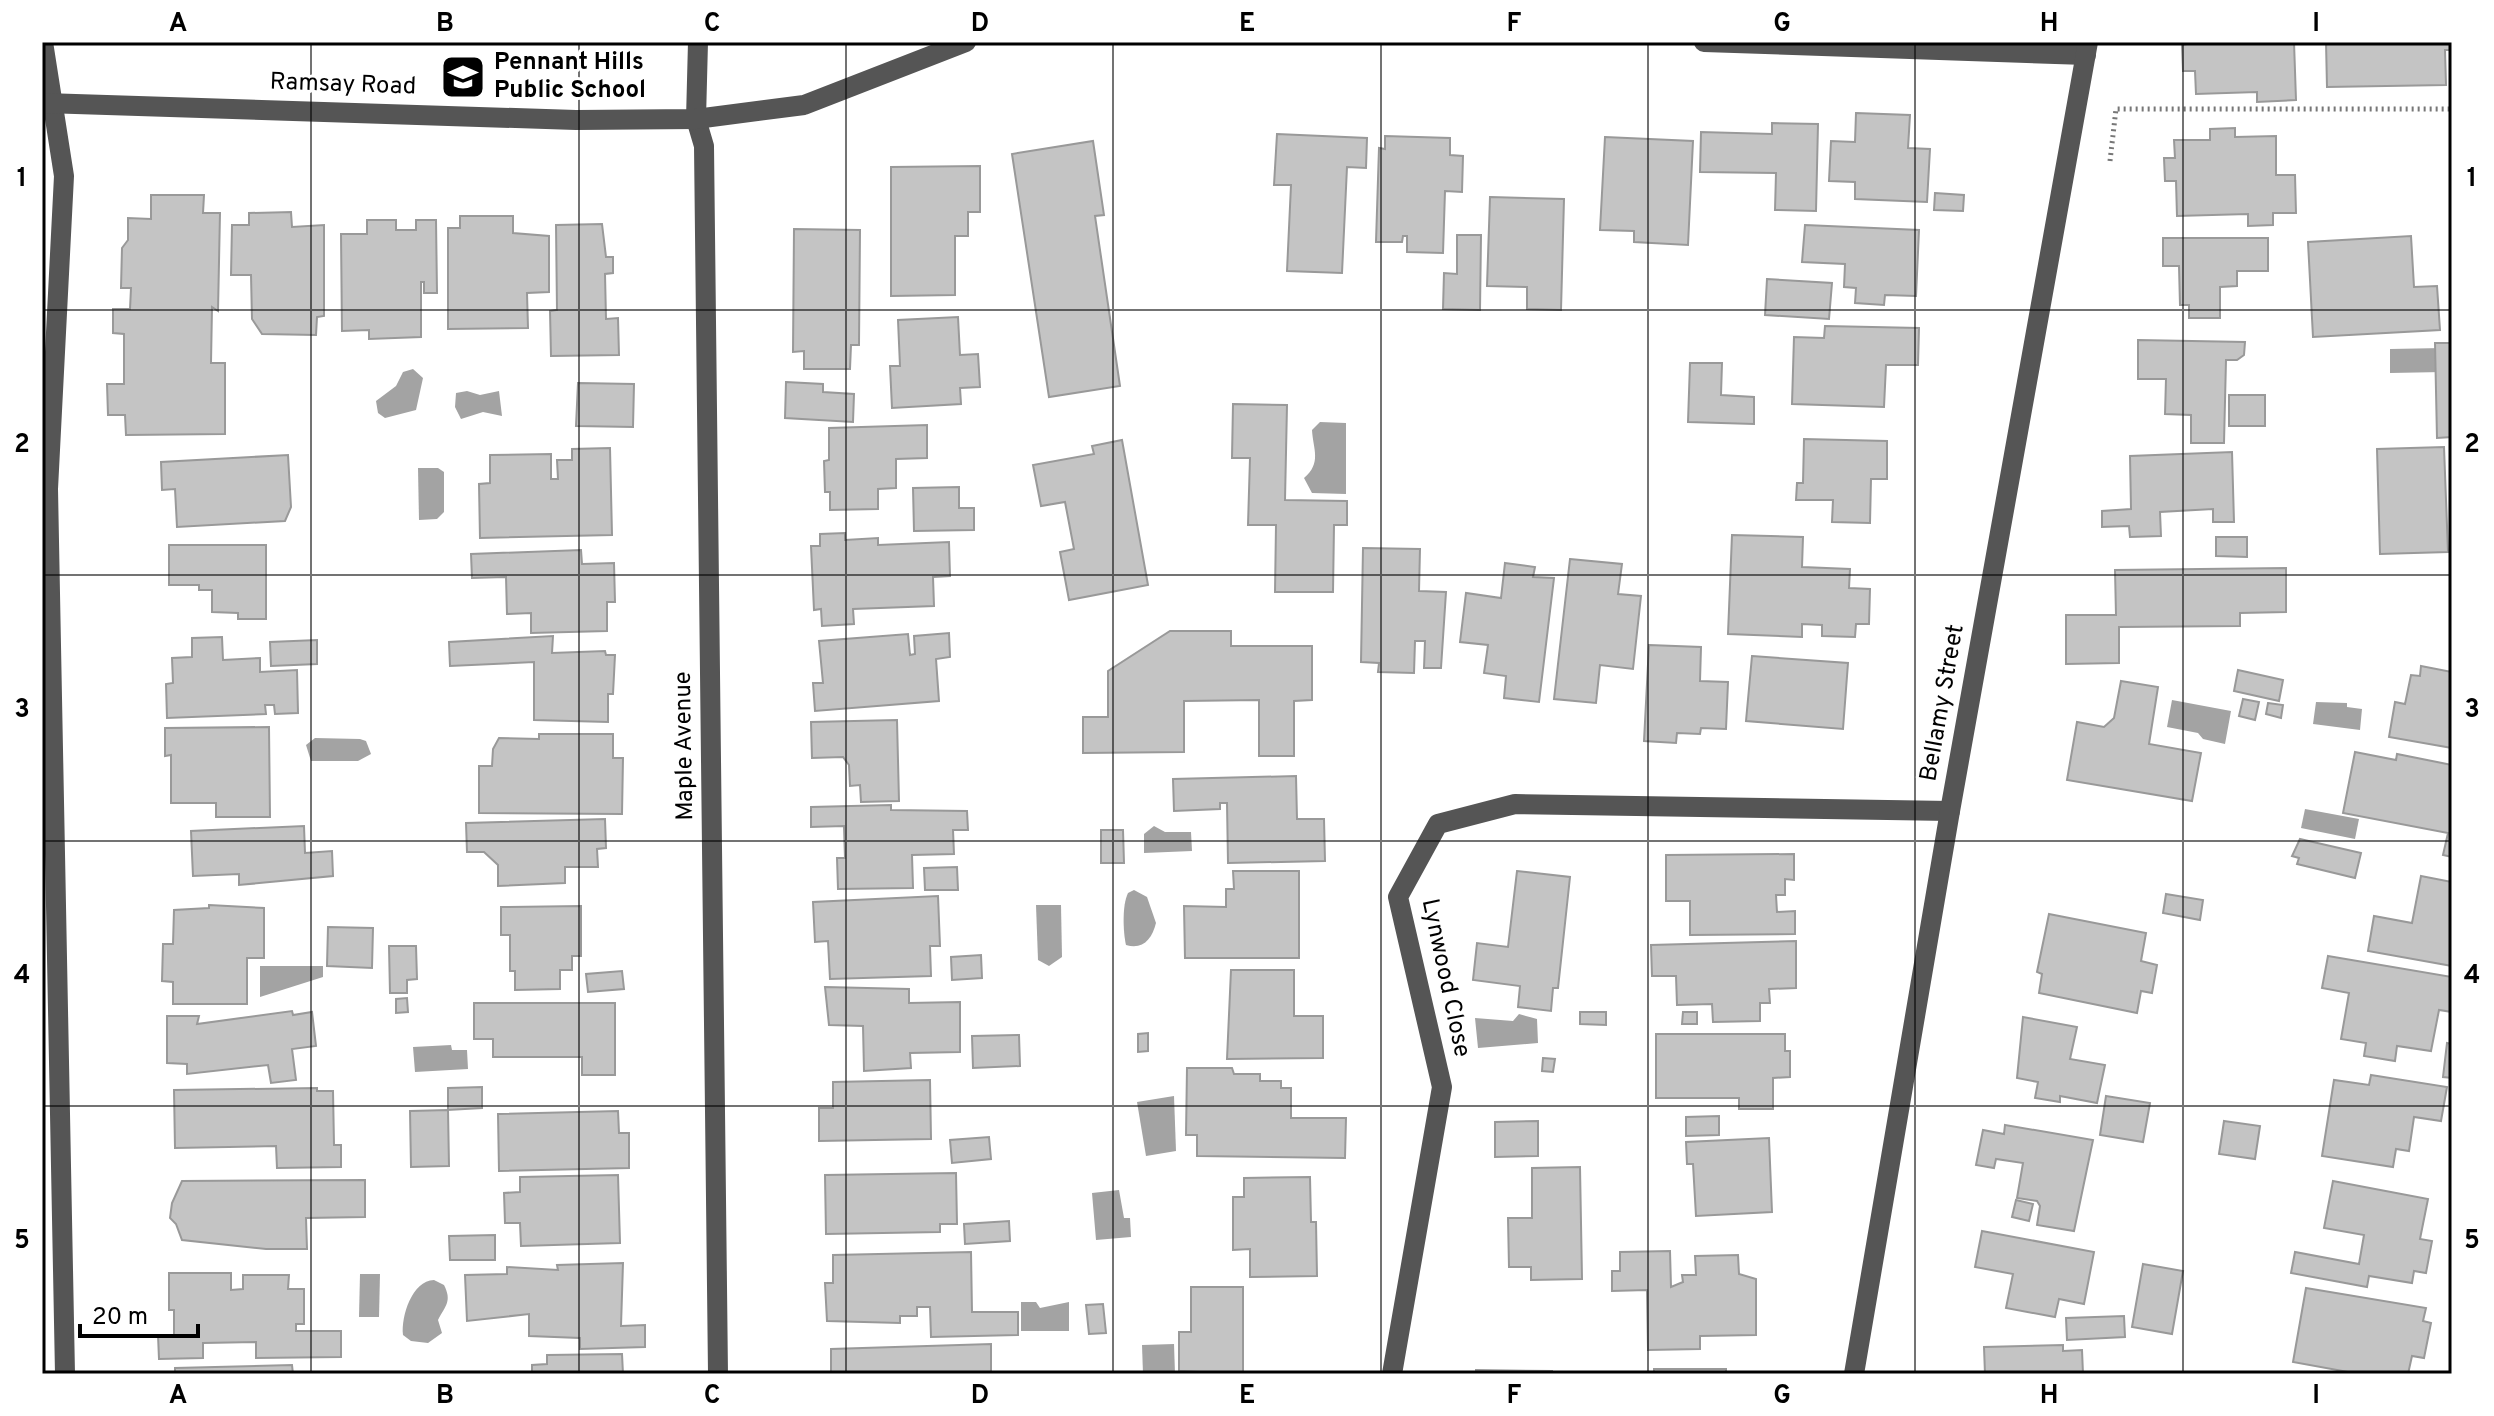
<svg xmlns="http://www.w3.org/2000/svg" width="2494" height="1416" font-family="Overpass,sans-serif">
<rect width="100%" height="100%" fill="#fff"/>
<g fill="#a3a3a3">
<path d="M2443 348V372L2390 373V349Z"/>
<path d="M413 369 423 378 416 410 385 418 378 413 376 401 396 386 403 372Z"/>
<path d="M467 391 480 395 499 391 502 416 483 412 461 419 455 407 456 393Z"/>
<path d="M1320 422 1346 423V494L1312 493 1304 478C1322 463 1313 449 1312 430Z"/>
<path d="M418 468H438L444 472V512L437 519 419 520Z"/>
<path d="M2172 700 2231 711 2225 744 2203 739 2198 733 2167 727Z"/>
<path d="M2316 702 2347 703V707L2362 709 2360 730 2313 724Z"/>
<path d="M315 738 360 739 366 741 371 754 358 761H311L306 745Z"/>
<path d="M2305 809 2359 819 2355 839 2301 828Z"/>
<path d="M1154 826 1165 832H1191L1192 851 1144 853V834Z"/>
<path d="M1134 890 1147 897 1156 923C1152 939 1143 950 1126 945 1123 932 1122 905 1128 893Z"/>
<path d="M1036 905H1061L1062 957 1049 966 1038 960Z"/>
<path d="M260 966H323V977L260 997Z"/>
<path d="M1519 1014 1537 1019 1538 1043 1478 1048 1475 1018 1513 1021Z"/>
<path d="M451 1045 452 1050H467L468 1069 415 1072 413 1047Z"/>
<path d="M1174 1096 1176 1151 1146 1156 1137 1102Z"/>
<path d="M1119 1190 1124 1218H1130L1131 1237 1096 1240 1092 1193Z"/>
<path d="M360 1274H380L379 1317H359Z"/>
<path d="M434 1280 444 1285C452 1301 446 1305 438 1320L442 1333 428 1343 411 1341 403 1335C401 1316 412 1281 434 1280Z"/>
<path d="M1021 1302H1036L1040 1308 1069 1302V1331H1021Z"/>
<path d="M1174 1344 1175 1374H1143L1142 1345Z"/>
</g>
<g fill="#c4c4c4" stroke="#999" stroke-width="2">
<path d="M2197 42H2294L2296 100 2257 102V92L2196 94 2195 71H2183L2182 45Z"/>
<path d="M2326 42H2452V50H2445L2446 85 2327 87Z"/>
<path d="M1856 113 1910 115 1908 148 1930 149 1927 202 1855 199V182L1829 181 1831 141 1855 142Z"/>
<path d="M1772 123 1818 124 1816 211 1775 210 1776 173 1700 172 1701 132 1772 134Z"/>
<path d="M2235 128V137L2276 136V175H2295L2296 213H2273V225L2248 226V214L2177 216 2176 181H2165L2164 158H2175L2174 140H2210V129Z"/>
<path d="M1277 134 1367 138 1366 168 1347 167 1342 273 1287 271 1291 185H1274Z"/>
<path d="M1385 136 1450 138V155L1463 156 1462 192 1445 191 1443 253 1407 252V236H1403L1402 242H1376L1379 148 1385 149Z"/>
<path d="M1605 137 1693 141 1688 245 1634 242V231L1600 230Z"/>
<path d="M1093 141 1104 215 1095 216 1120 386 1049 397 1012 154Z"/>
<path d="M980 166V212H968V236H955V295L891 296V167Z"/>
<path d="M1935 193 1964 195 1963 211 1934 210Z"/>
<path d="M151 195H204L203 213H220L218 311 212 307 211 363H225V434L126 435 125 415H108L107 384H124V334L113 333V309H130L131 288H121L122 248 128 240V218L151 219Z"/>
<path d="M1490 197 1564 199 1561 310 1527 309V287L1487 286Z"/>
<path d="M291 212 292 227 324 225V316L317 317 316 335 262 334 252 319 251 275H231L232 225H249V213Z"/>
<path d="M460 216H513V233L549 236V292L527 293 528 328 448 329V228H460Z"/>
<path d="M367 220H396V230H416V220H436L437 293H424V282H421V337L369 339V330L342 331 341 234H367Z"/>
<path d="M602 224 606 257H613V273L605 274 606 319 618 318 619 355 551 356 550 311 557 310 556 225Z"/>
<path d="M1805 225 1919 230 1916 296 1885 295 1884 305 1855 303 1856 288 1844 287 1845 264 1802 262Z"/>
<path d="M794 229 860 230 859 345H851L850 369H804V351L793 352Z"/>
<path d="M1457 235H1481L1480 310 1443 309 1444 273 1457 274Z"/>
<path d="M2411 236 2414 287 2437 286 2440 330 2313 337 2308 242Z"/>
<path d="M2163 238H2268V271H2237V286L2220 287V318H2189V305H2180L2179 266H2163Z"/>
<path d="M1767 279 1832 283 1829 319 1765 315Z"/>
<path d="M958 317 960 355 978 354 980 387 960 388 961 404 892 408 890 366H900L898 320Z"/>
<path d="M1825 326 1919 328 1918 365H1886L1884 407 1792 404 1794 337 1824 338Z"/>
<path d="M2138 340 2245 342 2244 355 2237 360H2226L2224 443H2191V415L2165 414 2166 379H2138Z"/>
<path d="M2435 343H2452V437L2437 438Z"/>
<path d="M1690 363H1722L1721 395 1754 397V424L1688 422Z"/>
<path d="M786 382 823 384V392L854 394 853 422 785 418Z"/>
<path d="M578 383 634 384 633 427 576 426Z"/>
<rect x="2229" y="395" width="36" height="31"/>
<path d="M1233 404 1287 405 1285 500 1347 501V525H1334L1333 592H1275L1276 525H1248L1250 458H1232Z"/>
<path d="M927 425V458L896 459V488L878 489V509L830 510V492H825L824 461 829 460V428Z"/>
<path d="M1804 439 1887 441V479H1871L1870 523 1832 522 1833 500H1796L1797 483H1803Z"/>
<path d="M1122 440 1148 585 1069 600 1060 552 1074 549 1065 502 1041 506 1033 465 1094 454 1092 446Z"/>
<path d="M2444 447 2448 552 2380 554 2377 449Z"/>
<path d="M610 448 612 535 480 538 479 484 490 483V455L551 454V479H558L557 460H572V449Z"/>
<path d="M2232 452 2234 522H2213V509L2160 512 2161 536 2130 537 2129 526 2102 527V511L2131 509 2130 456Z"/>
<path d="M288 455 291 507 285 521 177 527 175 489 162 490 161 462Z"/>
<path d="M959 487V508H974V530L914 531 913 488Z"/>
<path d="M845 533V540L878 538V545L949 542 950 576 933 577 934 606 853 609 854 624 822 626 821 609 814 610 811 546H820V534Z"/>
<path d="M1732 535 1803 537 1802 567 1850 569 1849 588 1870 589 1869 624H1856L1855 637 1822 636V625L1802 624V637L1728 634Z"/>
<path d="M2216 537H2247V557L2216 556Z"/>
<path d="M169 545H266V619H238V613L212 612V590H199V585H169Z"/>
<path d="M1363 548 1420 549 1419 591 1446 592 1441 668H1424L1425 641H1415L1414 673 1378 672 1379 663 1361 662Z"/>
<path d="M581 550 582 564 614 563 615 602H607V631L531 633V613L507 614 506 577 472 578 471 554Z"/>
<path d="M1570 559 1622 564 1618 594 1641 596 1633 669 1600 665 1596 703 1554 699Z"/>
<path d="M1505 563 1535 567 1533 577 1554 578 1539 702 1504 698 1506 676 1484 673 1488 645 1460 642 1466 593 1501 598Z"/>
<path d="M2286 568V612L2240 613V626L2119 627V663L2066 664V615H2116L2115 570Z"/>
<path d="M1170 631H1231V646H1312V700L1294 701V756H1259V700L1184 701V752L1083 753V717H1108V671Z"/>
<path d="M949 633 950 657 936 659 939 701 815 711 813 683H823L819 641 908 634 910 655 915 654 914 636Z"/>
<path d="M553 636 552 653 605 651 606 655H615L613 694H608V722L534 720V662L450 666 449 642Z"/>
<path d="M222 637 223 660 260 658V672L297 670 298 713 275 714 274 705H265L266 714 167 718 166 684 173 683 172 658 192 657V638Z"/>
<path d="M317 640V664L271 666 270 642Z"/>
<path d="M1649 645 1701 647 1700 681 1728 682 1726 729 1701 728 1700 734 1677 733 1676 743 1644 741Z"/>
<path d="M1752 656 1848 663 1843 729 1746 721Z"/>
<path d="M2421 666 2452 672V748L2389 737 2395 702 2405 704 2411 675 2420 676Z"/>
<path d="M2238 670 2283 680 2279 701 2234 691Z"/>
<path d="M2121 681 2158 687 2149 744 2201 753 2192 801 2067 780 2077 722 2104 727 2114 718Z"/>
<path d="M2243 699 2259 702 2255 720 2239 716Z"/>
<path d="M2268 703 2283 705 2281 718 2266 714Z"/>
<path d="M897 720 899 801 861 802 860 785 850 786 849 765 843 757 812 758 811 722Z"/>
<path d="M269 727 270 817H216V803H171V755L165 756V728Z"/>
<path d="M539 734H613V758H623L622 814 479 813V766H492L493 749 499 738 539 739Z"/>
<path d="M2355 752 2396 760 2397 754 2452 765V857L2443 855 2448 833 2343 813Z"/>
<path d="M1296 776 1297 819H1324L1325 861 1228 863 1227 803H1220V809L1174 811 1173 779Z"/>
<path d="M891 805V810L967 811 968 830H953L954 854 912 855 913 888 838 889 837 858H845L844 826 811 827V807Z"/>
<path d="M605 819 606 848 597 849 598 867H565V883L498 886V865L484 852H467L466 823Z"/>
<path d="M304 826 305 853 332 851 333 876 239 885V874L193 876 191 831Z"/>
<path d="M1101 830H1123L1124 863H1101Z"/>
<path d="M2300 839 2361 853 2355 878 2297 864 2299 858 2292 856Z"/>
<path d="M1794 854V880L1785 879V895H1776L1777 912 1795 911V934L1690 935V901H1666V855Z"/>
<path d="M957 867 958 890H925L924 868Z"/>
<path d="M1233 871H1299V958H1185L1184 906 1226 907V889H1234Z"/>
<path d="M1517 871 1570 877 1558 988H1553L1551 1011 1518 1007 1520 986 1473 980 1477 943 1508 947Z"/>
<path d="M2421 876 2452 882V966L2368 951 2374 916 2412 923Z"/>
<path d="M2166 894 2203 900 2200 920 2163 913Z"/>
<path d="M938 896 940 946H930L931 976 830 979 828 941 815 942 813 902Z"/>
<path d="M209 905 264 908V958H247V1004H173V982L162 981 163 944H173L174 910 209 908Z"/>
<path d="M581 906V956H572V970H560V989L515 990V971H510V935H501V907Z"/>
<path d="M2049 914 2146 933 2141 961 2157 965 2152 993 2141 991 2137 1013 2039 993 2042 974 2037 972Z"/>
<path d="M328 927 373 928 372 968 327 966Z"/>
<path d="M1796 941V988L1769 989 1770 1003H1760V1021L1713 1022 1712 1004 1677 1005 1676 976H1652L1651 945Z"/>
<path d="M389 946H416L417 979 407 980V993H390Z"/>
<path d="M981 955 982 978 952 980 951 957Z"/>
<path d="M2328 956 2452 977V1012L2439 1010 2431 1051 2397 1046 2395 1061 2364 1056 2366 1043 2341 1039 2349 993 2322 988Z"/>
<path d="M1231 970H1294V1016H1323V1058L1227 1059Z"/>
<path d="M622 971 624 989 588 992 586 974Z"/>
<path d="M825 987 909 989V1003L960 1002V1052L910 1053 911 1068 864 1071 863 1026 829 1025Z"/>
<path d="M407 998 408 1012 396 1013V999Z"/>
<path d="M474 1003H615V1075H582V1057H493V1039H474Z"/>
<path d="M292 1011 293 1015 312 1012 316 1046 292 1049 296 1080 271 1083 268 1065 187 1074V1064L167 1063V1016H199L197 1024Z"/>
<path d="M1580 1012H1606V1025L1580 1024Z"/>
<path d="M1683 1012H1697V1024H1682Z"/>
<path d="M2023 1017 2077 1027 2070 1059 2105 1065 2097 1103 2060 1096V1102L2035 1098 2038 1082 2017 1078Z"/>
<path d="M1148 1033V1051L1138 1052V1034Z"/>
<path d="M1656 1034H1785V1051H1790V1077L1773 1078V1109H1739V1098H1656Z"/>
<path d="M1019 1035 1020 1066 973 1068 972 1036Z"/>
<path d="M2447 1043 2452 1044V1078L2443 1077Z"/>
<path d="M1543 1058 1555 1059 1553 1072 1542 1071Z"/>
<path d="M1187 1068H1232L1234 1074H1260V1081H1281V1088H1291V1118H1346L1345 1158 1197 1156V1135H1186Z"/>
<path d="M2371 1075 2447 1087 2441 1121 2414 1117 2409 1151 2396 1149 2393 1167 2322 1156 2334 1080 2369 1085Z"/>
<path d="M930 1080 931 1139 819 1141V1108H833V1082Z"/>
<path d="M482 1087V1108L448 1110V1088Z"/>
<path d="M317 1088V1091H333L334 1145H341V1167L277 1168 276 1146 175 1148 174 1090Z"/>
<path d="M2106 1096 2150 1103 2143 1142 2100 1135Z"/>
<path d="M448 1110 449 1166 411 1167 410 1111Z"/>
<path d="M618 1111 619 1133H629V1168L499 1171 498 1114Z"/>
<path d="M1719 1116V1135L1686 1136V1117Z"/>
<path d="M1538 1121V1156L1495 1157V1122Z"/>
<path d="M2224 1121 2260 1126 2255 1159 2219 1154Z"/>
<path d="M2005 1125 2093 1140 2074 1231 2037 1225 2040 1206 2037 1201 2017 1198 2023 1163 1996 1159 1994 1168 1976 1165 1983 1130 2004 1134Z"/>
<path d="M989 1137 991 1159 952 1163 950 1140Z"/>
<path d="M1769 1138 1772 1212 1696 1216 1693 1164H1687L1686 1142Z"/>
<path d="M1580 1167 1582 1279 1531 1280V1267H1509L1508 1218H1532V1168Z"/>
<path d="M956 1173 957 1224H940V1232L826 1234 825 1175Z"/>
<path d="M618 1175 620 1243 521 1246 520 1223H505L504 1193 520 1192V1177Z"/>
<path d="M1310 1177 1311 1222H1316L1317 1276 1250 1277V1249L1233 1250V1197H1244V1178Z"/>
<path d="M365 1180V1217L306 1218 307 1249H266L182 1240 176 1224 170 1218 172 1203 182 1181Z"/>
<path d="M2333 1181 2428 1199 2420 1239 2432 1241 2426 1273 2414 1271 2412 1283 2369 1276 2367 1287 2291 1273 2295 1252 2359 1264 2364 1235 2324 1228Z"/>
<path d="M2016 1200 2033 1204 2029 1221 2012 1217Z"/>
<path d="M1009 1221 1010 1241 965 1244 964 1224Z"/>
<path d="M1982 1231 2094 1252 2084 1304 2059 1299 2055 1317 2006 1308 2013 1274 1975 1267Z"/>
<path d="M495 1235V1260H450L449 1236Z"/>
<path d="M1670 1251 1671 1287 1683 1282 1682 1275H1696L1695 1256 1738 1255 1739 1274 1756 1279V1335L1700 1336V1349L1648 1350 1647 1290 1612 1291V1271H1620V1252Z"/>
<path d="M971 1252 972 1312H1018V1335L931 1337 930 1307H917V1316H900V1323L827 1321 825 1283H833V1255Z"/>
<path d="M623 1263 621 1326 645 1325V1347L580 1349V1338L529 1336V1314L467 1321 465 1275 507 1274V1267L558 1270 557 1265Z"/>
<path d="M2143 1264 2183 1271 2172 1334 2132 1327Z"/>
<path d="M169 1273H231V1290L243 1289V1275H289L288 1289H304V1324H296V1331H341V1357L256 1358V1342L203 1343V1358L159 1359 158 1335H174V1310H169Z"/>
<path d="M1191 1287H1243V1374L1179 1371V1332H1191Z"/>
<path d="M2306 1288 2426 1308 2423 1321 2431 1323 2424 1358 2412 1356 2408 1374H2359L2293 1362Z"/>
<path d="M1103 1304 1106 1333 1089 1334 1086 1305Z"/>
<path d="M2124 1316 2125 1337 2067 1340 2066 1318Z"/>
<path d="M991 1344V1374H831V1349Z"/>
<path d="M2063 1345V1351L2082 1350 2083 1374H1985L1984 1347Z"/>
<path d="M622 1354 623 1374H532V1365L547 1364V1355Z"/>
<path d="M292 1365 293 1374H175V1368Z"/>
<rect x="1654" y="1369" width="72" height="5"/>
<path d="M1476 1370 1552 1371V1374H1476Z"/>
</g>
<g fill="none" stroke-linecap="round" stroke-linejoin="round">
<path stroke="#777" stroke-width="5" stroke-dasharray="2 4" stroke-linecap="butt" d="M2110 161 2116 109H2452"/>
<g stroke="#555" stroke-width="20">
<path d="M43 42 64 176 48 489 65 1374"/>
<path d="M698 42 696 119 704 146 718 1374"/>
<path d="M1704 42 2086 55"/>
<path d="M44 103 576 120 696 119 804 105 966 42"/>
<path d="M1392 1374 1442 1087 1398 897 1438 824 1515 804 1950 811"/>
<path d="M1854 1374 1950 811 2088 42"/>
</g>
</g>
<path fill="none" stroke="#000" stroke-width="2" stroke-opacity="0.55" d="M311 42V1374M579 42V1374M846 42V1374M1113 42V1374M1381 42V1374M1648 42V1374M1915 42V1374M2183 42V1374M42 310H2452M42 575H2452M42 841H2452M42 1106H2452"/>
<defs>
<g id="school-square" transform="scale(2.3)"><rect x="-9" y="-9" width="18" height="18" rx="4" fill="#000" stroke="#fff"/><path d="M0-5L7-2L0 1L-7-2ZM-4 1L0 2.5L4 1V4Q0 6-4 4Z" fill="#fff"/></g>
</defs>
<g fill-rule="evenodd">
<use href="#school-square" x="463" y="77"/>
</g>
<g text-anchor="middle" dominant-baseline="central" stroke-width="6" stroke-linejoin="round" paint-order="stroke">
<g font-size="24" font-weight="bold" fill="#000" stroke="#fff" text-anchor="start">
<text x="494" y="63">Pennant Hills<tspan x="494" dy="28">Public School</tspan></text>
</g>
<g font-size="24" fill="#000" stroke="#fff">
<text transform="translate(343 85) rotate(2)">Ramsay Road</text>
<text transform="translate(1943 703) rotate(-80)">Bellamy Street</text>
<text transform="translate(685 746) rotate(-91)">Maple Avenue</text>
<text transform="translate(1445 978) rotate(78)">Lynwood Close</text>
</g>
</g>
<rect width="2494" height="1416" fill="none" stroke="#ffffff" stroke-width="88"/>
<path d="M80 1324v12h118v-12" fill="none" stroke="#000000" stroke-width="4"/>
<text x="92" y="1324" font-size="24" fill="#000000" stroke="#ffffff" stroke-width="6" paint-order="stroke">20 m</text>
<rect x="44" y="44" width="2406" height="1328" fill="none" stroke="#000" stroke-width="3"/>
<g font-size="26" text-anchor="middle" font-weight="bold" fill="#000">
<text x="178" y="31">A</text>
<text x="445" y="31">B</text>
<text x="712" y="31">C</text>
<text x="980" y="31">D</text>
<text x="1247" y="31">E</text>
<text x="1514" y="31">F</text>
<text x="1782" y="31">G</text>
<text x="2049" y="31">H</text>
<text x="2316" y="31">I</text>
<text x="22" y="186">1</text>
<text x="2472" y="186">1</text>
<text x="22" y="452">2</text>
<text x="2472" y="452">2</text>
<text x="22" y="717">3</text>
<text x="2472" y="717">3</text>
<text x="22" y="983">4</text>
<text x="2472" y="983">4</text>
<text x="22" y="1248">5</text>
<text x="2472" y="1248">5</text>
<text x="178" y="1403">A</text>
<text x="445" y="1403">B</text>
<text x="712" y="1403">C</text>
<text x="980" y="1403">D</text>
<text x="1247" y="1403">E</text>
<text x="1514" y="1403">F</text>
<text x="1782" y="1403">G</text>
<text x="2049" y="1403">H</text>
<text x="2316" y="1403">I</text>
</g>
</svg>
